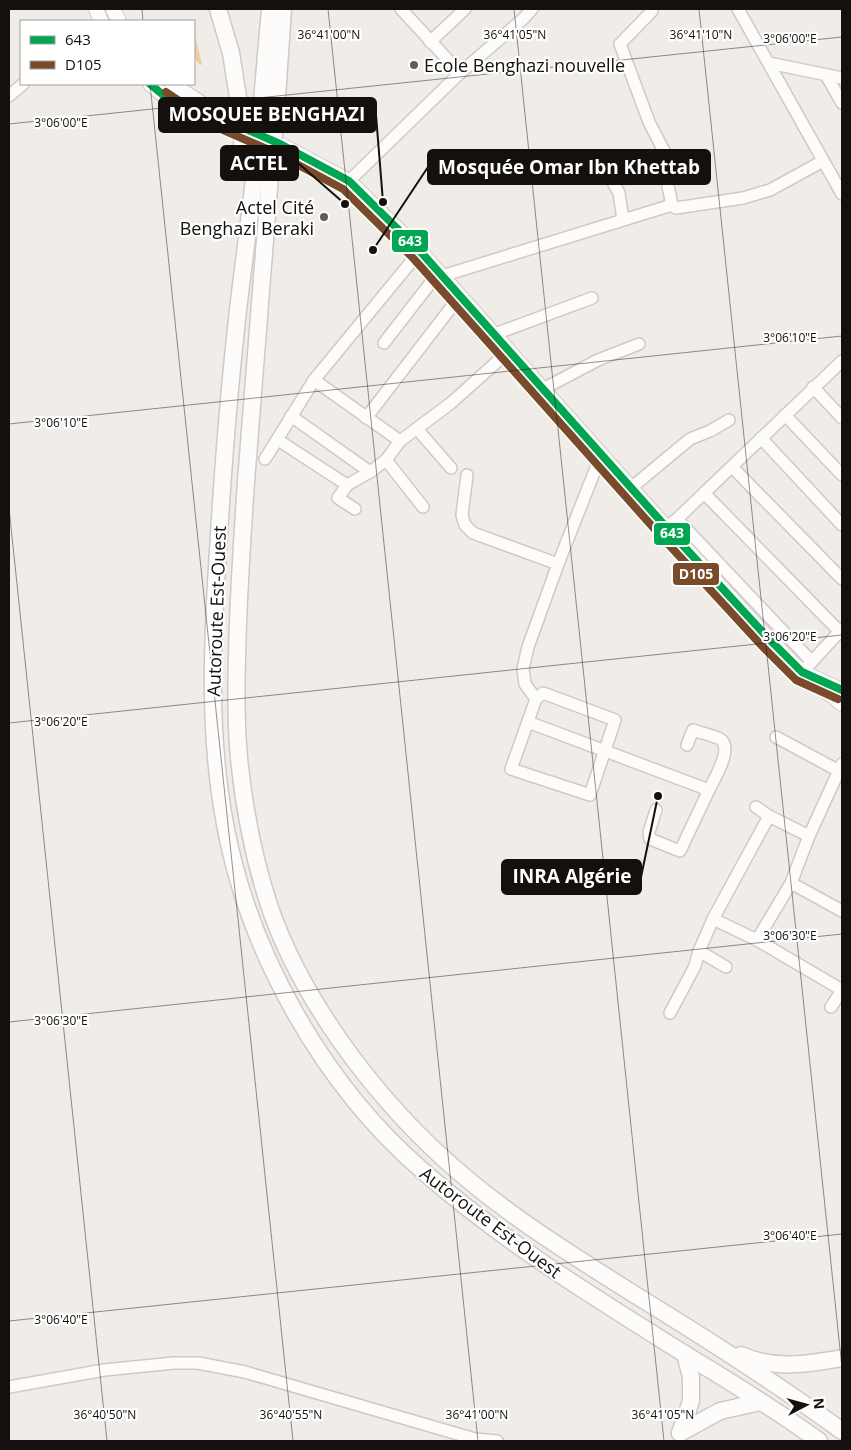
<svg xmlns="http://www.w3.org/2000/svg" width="851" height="1450" font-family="'Open Sans',sans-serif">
<rect width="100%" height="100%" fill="#f0ece7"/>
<path fill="#efcca3" d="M195 36 202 64 201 65C191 59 194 47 194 37Z"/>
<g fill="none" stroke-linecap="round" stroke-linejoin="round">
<g stroke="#cecac7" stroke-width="14">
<g id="minor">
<path d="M401 9 460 73"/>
<path d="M738 9 842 194"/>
<path d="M652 11 620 44 649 122 666 155 665 172 672 205"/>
<path d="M430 42 465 9"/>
<path d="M769 63 842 78"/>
<path d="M826 75 842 103"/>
<path d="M9 96 23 84"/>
<path d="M600 159 619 193 623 220"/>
<path d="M349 181 460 73 523 19 532 9"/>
<path d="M442 276 672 205 676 208 743 198 770 190 823 161"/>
<path d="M495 334 592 298"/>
<path d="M384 343 439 272"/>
<path d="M314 380 400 441"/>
<path d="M813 387 842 418"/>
<path d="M543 389 598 360 639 344"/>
<path d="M785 415 842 475"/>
<path d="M291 416 370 472"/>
<path d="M366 418 460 296"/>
<path d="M417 429 451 468"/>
<path d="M761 438 842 525"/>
<path d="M278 440 347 485"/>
<path d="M265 459 314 380 420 251"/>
<path d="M386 460 423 507"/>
<path d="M732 467 842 579"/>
<path d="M467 475 462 515 465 525 473 533 558 564"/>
<path d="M631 488 690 439 710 431 729 420"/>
<path d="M704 493 840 632"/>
<path d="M355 509 338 498 347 485 370 472 386 460 400 441 451 403 509 351"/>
<path d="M677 519 812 662"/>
<path d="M666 527 677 519 842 361"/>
<path d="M807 667 842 629"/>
<path d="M536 699 543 693 615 720 590 795 511 769 536 699 525 684 523 669 528 647 558 564 601 455"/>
<path d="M528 722 709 790C714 779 734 748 720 739 712 735 701 733 693 730L687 745"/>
<path d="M776 737 839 771"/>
<path d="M756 807 769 816 809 836"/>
<path d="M656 810 649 832 650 839 680 851 709 790"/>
<path d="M791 883 842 911"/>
<path d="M713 919 757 940 842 990V989"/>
<path d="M757 940 791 883 809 836 842 764"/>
<path d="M699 951 726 967"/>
<path d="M831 1007 842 990"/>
<path d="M670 1013 695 966 699 951 713 919 769 816"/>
<path d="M9 1387 104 1370 174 1363H198L245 1372 475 1439 497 1441"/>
</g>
</g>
<g stroke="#cecac7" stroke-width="16">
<g id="major">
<path d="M96 9 101 21"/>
<path d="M113 9 119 21"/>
<path d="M150 84 168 99 228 121 280 144 349 181 420 251 666 527 769 639 802 672 842 690"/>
<path d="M172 84 209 108"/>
<path d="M813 681 842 704"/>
</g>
</g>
<g stroke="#cecac7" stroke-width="19">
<g id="highway">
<path d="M218 9 231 53 240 110"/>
<path d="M276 112 283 9"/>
<path d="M261 113 270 9"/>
<path d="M257 152C252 199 246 246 240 293 230 378 223 465 218 551 212 642 208 734 225 824 249 954 324 1086 424 1172 505 1243 597 1299 688 1356 732 1383 777 1410 819 1441"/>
<path d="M270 176C262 278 254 380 246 482 242 541 238 599 237 658 236 691 236 725 239 758 244 809 254 860 270 908 302 1000 372 1093 443 1158 502 1212 570 1254 637 1296 707 1339 776 1383 842 1431"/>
<path d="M741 1355C773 1370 809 1364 842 1358"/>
<path d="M680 1433 720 1411 760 1402"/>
<path d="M680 1433 691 1401V1377L685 1354"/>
</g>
</g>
<use href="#minor" stroke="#fdfcfb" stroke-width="11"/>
<use href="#major" stroke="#fdfcfb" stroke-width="14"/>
<use href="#highway" stroke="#fdfcfb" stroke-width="16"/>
<g stroke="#cecac7" stroke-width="19" stroke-linecap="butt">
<g id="highway-bridge">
<path d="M240 110 244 171"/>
<path d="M257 152 261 113"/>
<path d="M270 176 276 112"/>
</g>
</g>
<use href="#highway-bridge" stroke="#fdfcfb" stroke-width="16"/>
<g stroke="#fff" stroke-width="11">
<path id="bus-1" d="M150 84 168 99 228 121 280 144 349 181 420 251 666 527 769 639 802 672 842 690"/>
</g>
<g stroke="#fff" stroke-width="11">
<path id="bus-2" d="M166 92 223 130 276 153 343 189 413 258 659 534 762 646 796 680 838 699"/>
</g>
<use href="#bus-1" stroke="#00a651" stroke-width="8"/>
<use href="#bus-2" stroke="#7a4b2a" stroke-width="8"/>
</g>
<path fill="none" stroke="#13100d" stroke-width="1" stroke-opacity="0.45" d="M142 9 143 21M328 9 478 1441M514 9 664 1441M699 9 842 1368M150 84 293 1441M9 124 842 37M9 424 842 336M9 508 107 1441M9 723 842 635M9 1022 842 934M9 1321 842 1234"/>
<g fill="#605d59" stroke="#fff" stroke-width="2">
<circle cx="414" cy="65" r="5"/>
<circle cx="324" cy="217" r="5"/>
</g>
<g text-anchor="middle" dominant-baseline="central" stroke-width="4.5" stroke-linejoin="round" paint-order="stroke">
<g font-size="18" fill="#13100d" stroke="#fff" text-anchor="start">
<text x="424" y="65">Ecole Benghazi nouvelle</text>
<text x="314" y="207" text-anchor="end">Actel Cité<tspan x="314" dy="21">Benghazi Beraki</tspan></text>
</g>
<g font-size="18" fill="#13100d" stroke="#fff">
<text transform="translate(216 611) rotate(-88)">Autoroute Est-Ouest</text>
<text transform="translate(491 1222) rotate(37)">Autoroute Est-Ouest</text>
</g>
</g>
<g font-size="12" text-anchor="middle" fill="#13100d" stroke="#fff" stroke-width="4.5" stroke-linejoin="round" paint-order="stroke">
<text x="329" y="39">36°41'00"N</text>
<text x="515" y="39">36°41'05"N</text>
<text x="701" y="39">36°41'10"N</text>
<text x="790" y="43">3°06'00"E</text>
<text x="61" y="127">3°06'00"E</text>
<text x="790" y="342">3°06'10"E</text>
<text x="61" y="427">3°06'10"E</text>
<text x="790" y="641">3°06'20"E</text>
<text x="61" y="726">3°06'20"E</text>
<text x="790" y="940">3°06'30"E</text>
<text x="61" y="1025">3°06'30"E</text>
<text x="790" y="1240">3°06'40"E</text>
<text x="61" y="1324">3°06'40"E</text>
<text x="105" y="1419">36°40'50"N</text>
<text x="291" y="1419">36°40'55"N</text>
<text x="477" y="1419">36°41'00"N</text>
<text x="663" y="1419">36°41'05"N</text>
</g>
<path fill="none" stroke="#13100d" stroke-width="2" d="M383 202L376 115M345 204L298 163M373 250L428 167M658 796L641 877"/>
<g fill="#13100d" stroke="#fff" stroke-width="2">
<circle cx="383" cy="202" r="5"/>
<circle cx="345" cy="204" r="5"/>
<circle cx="373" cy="250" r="5"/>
<circle cx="658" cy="796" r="5"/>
</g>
<g fill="#13100d" stroke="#13100d" stroke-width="2">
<rect x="159" y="98" width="217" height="34" rx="5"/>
<rect x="221" y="146" width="77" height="34" rx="5"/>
<rect x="428" y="150" width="282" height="34" rx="5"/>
<rect x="502" y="860" width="139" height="34" rx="5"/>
</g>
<g font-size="19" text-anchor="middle" font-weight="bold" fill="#fff">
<text x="267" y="121">MOSQUEE BENGHAZI</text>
<text x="259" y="170">ACTEL</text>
<text x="569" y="174">Mosquée Omar Ibn Khettab</text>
<text x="572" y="883">INRA Algérie</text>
</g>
<g stroke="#fff" stroke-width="2">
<rect x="391" y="229" width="38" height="24" rx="5" fill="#00a651"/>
<rect x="653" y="522" width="38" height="24" rx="5" fill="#00a651"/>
<rect x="672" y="562" width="48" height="24" rx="5" fill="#7a4b2a"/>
</g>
<g font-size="14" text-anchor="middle" font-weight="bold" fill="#fff">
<text x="410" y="246">643</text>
<text x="672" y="538">643</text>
<text x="696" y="579">D105</text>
</g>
<rect width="851" height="1450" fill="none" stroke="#13100d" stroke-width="20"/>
<rect x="20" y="20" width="175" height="65" fill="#ffffff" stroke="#a19f9e"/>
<rect x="30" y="36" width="25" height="8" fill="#00a651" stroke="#a19f9e"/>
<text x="65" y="45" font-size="15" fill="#13100d">643</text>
<rect x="30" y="61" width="25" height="8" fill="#7a4b2a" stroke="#a19f9e"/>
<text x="65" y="70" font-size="15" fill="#13100d">D105</text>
<g transform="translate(806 1405) rotate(84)" stroke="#ffffff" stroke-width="4" paint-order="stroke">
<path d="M0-4L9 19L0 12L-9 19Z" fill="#13100d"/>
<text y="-8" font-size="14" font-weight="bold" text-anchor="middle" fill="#13100d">N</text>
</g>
</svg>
